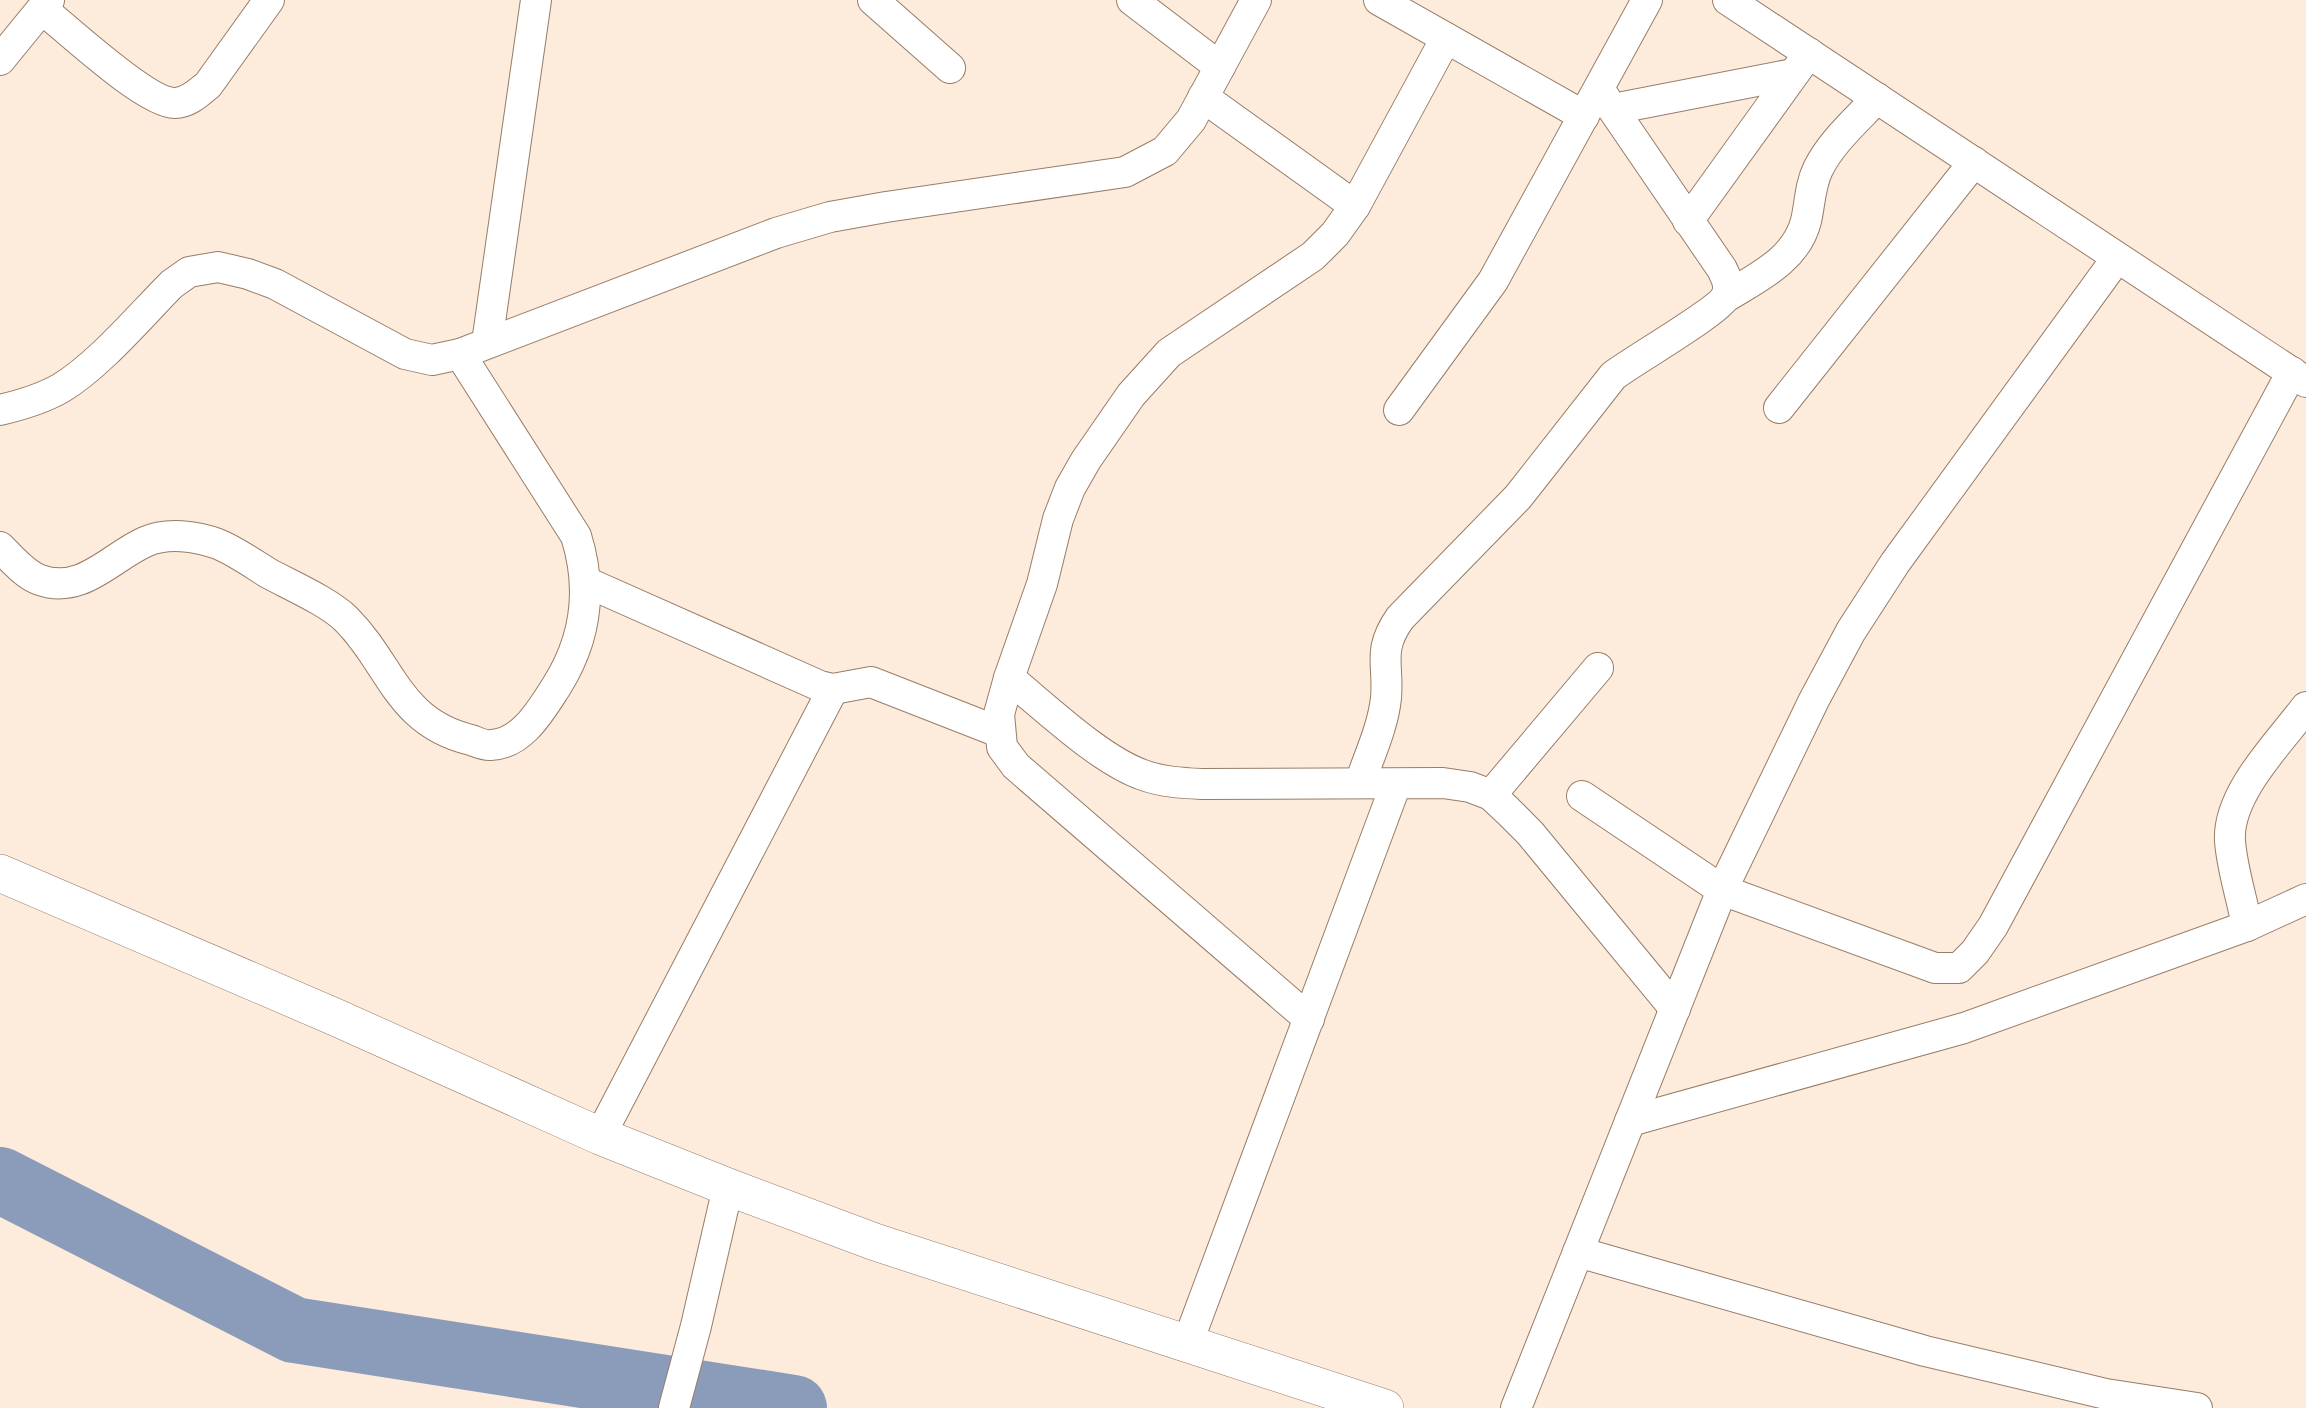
<svg xmlns="http://www.w3.org/2000/svg" width="2306" height="1408" font-family="'Work Sans',sans-serif">
<rect width="100%" height="100%" fill="#fdebdc"/>
<g fill="none" stroke-linecap="round" stroke-linejoin="round">
<path stroke="#8b9cbb" stroke-width="66" d="M0 1180 294 1330 794 1408"/>
<g stroke="#987d67" stroke-width="32">
<g id="minor">
<path d="M873 0 950 68"/>
<path d="M1132 0 1220 67"/>
<path d="M1379 0 1584 116"/>
<path d="M1728 0 2306 382"/>
<path d="M42 9C67 29 147 104 175 103 188 103 198 93 208 85L269 0"/>
<path d="M0 60 49 0"/>
<path d="M1203 97 1355 206"/>
<path d="M1613 109 1793 74"/>
<path d="M1688 221 1809 53"/>
<path d="M1726 297C1758 277 1796 260 1806 221 1810 204 1810 185 1818 169 1831 142 1857 120 1877 98"/>
<path d="M487 343 536 0"/>
<path d="M1779 408 1974 162"/>
<path d="M0 410C21 405 42 399 61 388 99 365 140 316 172 284L189 272 218 267 248 274 275 284 405 354 432 360 460 354 776 233 830 217 886 207 1125 172 1165 151 1191 120 1256 0"/>
<path d="M1399 410 1493 281 1647 0"/>
<path d="M0 547C11 558 25 575 40 580 82 595 111 557 145 542 167 532 196 536 218 544 235 551 252 563 268 573 290 585 329 602 346 619 392 665 397 722 471 740 477 742 485 746 491 745 522 744 541 710 556 687 586 640 593 590 576 536L460 354"/>
<path d="M586 582 820 686 833 689 871 682 999 732"/>
<path d="M1009 678C1046 708 1100 760 1143 775 1162 782 1182 783 1202 784L1443 783 1470 787 1491 795 1508 811 1530 833 1675 1009"/>
<path d="M1360 783C1369 756 1383 727 1386 698 1389 663 1377 651 1400 618L1518 497 1613 376C1632 361 1722 310 1727 294 1730 284 1726 278 1722 269L1599 89"/>
<path d="M1491 795 1598 668"/>
<path d="M1582 796 1722 890 1935 968H1959L1975 952 1993 926 2292 372"/>
<path d="M2247 926C2242 898 2232 869 2230 841 2227 794 2279 743 2306 707"/>
<path d="M1309 1019 1016 766 1002 747 999 714 1009 678 1042 584 1058 519 1070 488 1086 460 1131 395 1169 353 1313 256 1335 234 1355 206 1446 38"/>
<path d="M1630 1121 1964 1028 2247 926 2306 899"/>
<path d="M600 1136 833 689"/>
<path d="M1578 1252 1925 1351 2106 1394 2197 1408"/>
<path d="M1188 1342 1396 784"/>
<path d="M674 1408 696 1326 728 1187"/>
<path d="M1516 1408 1722 890 1814 700 1851 631 1895 563 2117 258"/>
</g>
</g>
<g stroke="#987d67" stroke-width="38">
<path id="tertiary" d="M0 873 335 1017 600 1136 728 1187 875 1242 1385 1408"/>
</g>
<use href="#minor" stroke="#fff" stroke-width="30"/>
<use href="#tertiary" stroke="#fff" stroke-width="37"/>
</g>
</svg>
